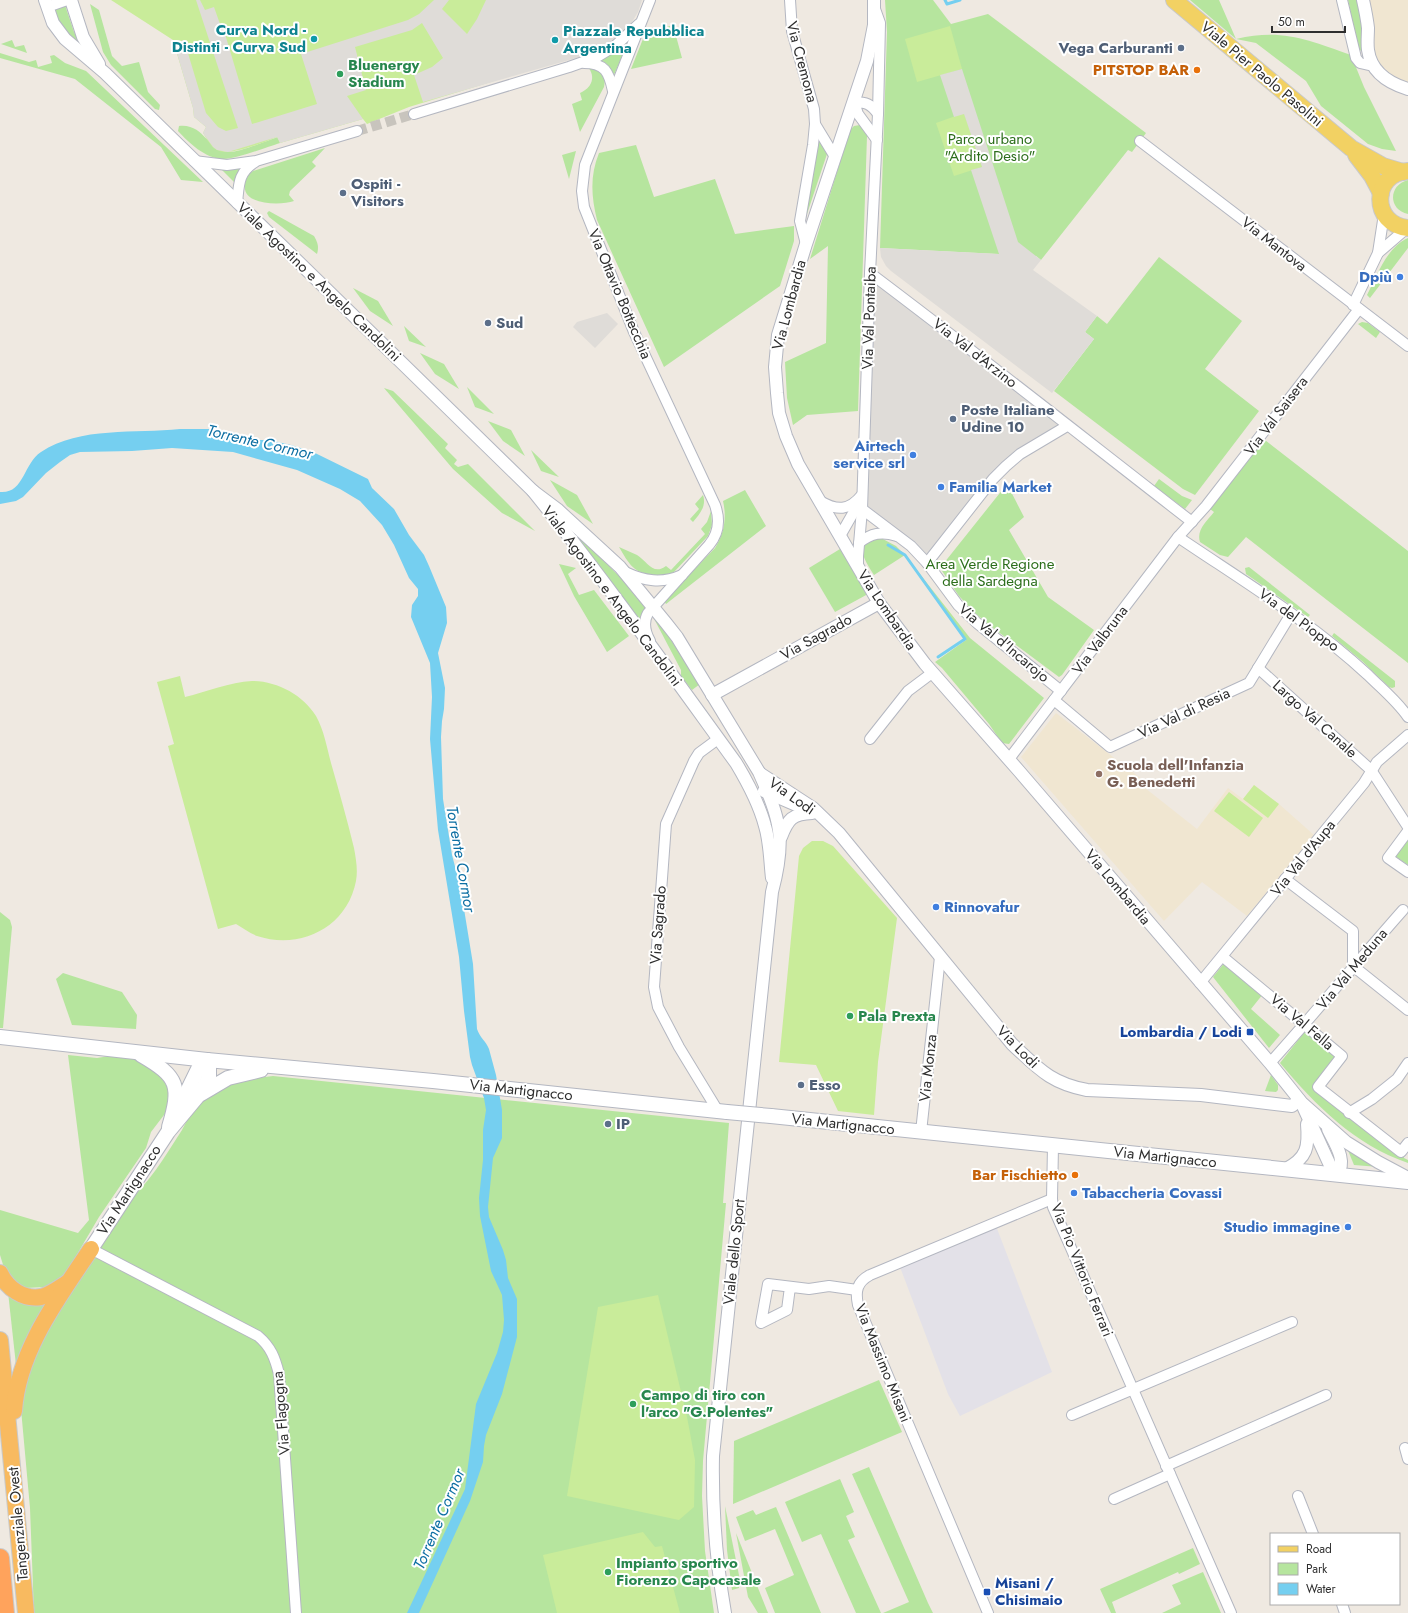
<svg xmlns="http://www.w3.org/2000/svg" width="1408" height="1613" font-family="Jost,sans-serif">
<rect width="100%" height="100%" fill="#efe9e1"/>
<path fill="#e3e1e8" d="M996 1226 1052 1372 960 1416 948 1394 900 1267Z"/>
<g fill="#f0e6d1">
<path d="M1363 0H1408V89L1376 69Z"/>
<path d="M1056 713 1143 780 1140 784 1197 829 1228 788 1243 799 1254 785 1279 804 1314 835 1247 916 1202 882 1164 921 1021 757Z"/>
</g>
<g fill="#b6e59e">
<path d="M885 0H933L951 24 988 14 1146 133 1132 152 1128 150 1041 260 1036 256 880 248 887 32Z"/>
<path d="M1190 0H1219L1236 39C1282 28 1308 40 1351 55L1364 87 1396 151 1382 149 1368 144 1321 106 1306 81 1256 43 1236 39Z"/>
<path d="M1348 0H1358L1362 30V51L1359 50C1353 38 1352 15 1348 0Z"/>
<path d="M90 4 99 10 112 56 122 66 139 62 148 92 160 105 159 110 155 109 111 65 103 52Z"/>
<path d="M65 5 74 32 87 55C73 41 61 27 53 9Z"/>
<path d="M673 25 682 58 631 69 645 34Z"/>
<path d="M12 40 15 47 24 45 27 53 1 44Z"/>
<path d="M629 40 614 75C611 67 606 62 599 60Z"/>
<path d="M0 53 29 62 36 60 38 67 52 63 50 56 54 55 65 63 86 71 203 182 181 180 161 147 75 79 0 58Z"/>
<path d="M588 67 601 70 605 80 604 87 580 132 572 104 582 100 580 93C592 88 596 77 588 67Z"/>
<path d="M860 125C864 126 867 132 867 136L858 411 807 415 793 425 787 398 785 362 826 343 828 246 810 259 850 130 854 126Z"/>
<path d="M179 126C205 123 208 153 229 152 240 152 266 141 278 137L280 143C267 147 234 160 222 159 205 158 189 143 178 131Z"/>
<path d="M819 140 827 154 805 220Z"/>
<path d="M636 145 654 197 715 179 735 234 794 226V241L780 286 664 367 597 220C591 196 590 175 599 153Z"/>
<path d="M325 148 312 162 316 166 290 191 289 195 294 201C280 206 241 205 245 184 246 178 248 174 253 171Z"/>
<path d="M576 151 569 179 562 155Z"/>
<path d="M248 164 236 184 220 168Z"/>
<path d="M1408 180V214C1388 210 1388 185 1408 180Z"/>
<path d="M269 211 314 236C318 243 319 247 317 254L269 217 267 213Z"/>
<path d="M1408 238V248L1370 298 1367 295C1377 276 1386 248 1408 238Z"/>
<path d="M1159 257 1242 321 1205 369 1259 411 1195 495 1183 489 1054 391 1094 339 1085 332 1097 316 1107 324Z"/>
<path d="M353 288 378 301 393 326 370 311Z"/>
<path d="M1362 322 1368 323 1380 332 1376 338 1358 324Z"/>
<path d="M404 326 426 347 409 341Z"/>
<path d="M420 353 444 364 459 389 435 374Z"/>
<path d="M467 387 494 414 475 407Z"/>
<path d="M384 388 393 391 448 444 445 448 457 460 454 464 458 467 468 464 535 531 502 513 474 488 453 469Z"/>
<path d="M488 421 511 430 525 456 503 441Z"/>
<path d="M1261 437 1408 551V663L1246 537 1228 557 1220 555 1200 542C1196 530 1207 521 1214 512L1206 506Z"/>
<path d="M531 450 559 477 541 471Z"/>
<path d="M1159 479 1182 496 1192 500 1185 509 1154 486Z"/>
<path d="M550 480 577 495 593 524 567 506Z"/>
<path d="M1007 484 1024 517 1009 530 1048 597 1094 630 1062 675 1059 677 997 631 976 614 959 596 940 568Z"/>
<path d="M745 490 766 526 666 604 664 601 715 548C724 534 727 518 723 501Z"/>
<path d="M703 495C707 506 699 515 693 522L690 519 699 509 695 504Z"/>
<path d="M711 511 712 525 708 536 674 572C668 575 661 575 655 575 634 574 629 564 619 547 625 550 631 552 637 555 647 561 653 576 666 566L671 570 705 534 701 529 707 522Z"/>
<path d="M561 519 626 583 648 608 641 615 639 621Z"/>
<path d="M881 538 896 546 905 555 970 638 1044 698 1009 744 1002 743 989 724 942 668 935 662 966 640 905 555 874 575C863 558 853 543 881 538Z"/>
<path d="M840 549 868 594 835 612 809 568Z"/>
<path d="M559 564 576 568 568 574 579 595 594 590 629 636 607 652 574 596Z"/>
<path d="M1249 567 1310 615 1308 617 1246 574 1245 568Z"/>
<path d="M653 612 700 684 692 690 681 676V670L651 613Z"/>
<path d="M1334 633 1395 681V687L1392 688 1389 687 1362 661 1332 636Z"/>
<path d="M1408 839V865L1395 856Z"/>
<path d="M0 912 10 920 12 927 3 1028H0Z"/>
<path d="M1225 962 1263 994 1251 1009 1280 1035 1269 1048 1213 977Z"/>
<path d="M63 973 122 992 137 1015 136 1029 72 1025 56 979Z"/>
<path d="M1307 1029 1338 1056 1313 1086 1404 1153V1158L1408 1160V1163C1355 1145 1315 1105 1280 1063Z"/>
<path d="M68 1055 97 1058 115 1055 140 1060 160 1072 171 1091 167 1111 151 1132 146 1148 99 1217 69 1268 62 1277 54 1283 45 1287 25 1288 16 1284 5 1271 0 1255V1210L78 1233 89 1220Z"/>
<path d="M1271 1075 1278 1085V1090L1276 1092 1265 1091Z"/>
<path d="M273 1076 729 1123 723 1203H726L703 1461 702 1496 705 1551 714 1613H34L30 1508 21 1409 22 1392 35 1351 125 1205C150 1182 164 1158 182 1130 187 1121 196 1102 204 1097 224 1082 248 1079 273 1076Z"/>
<path d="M1347 1148 1379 1167 1354 1165Z"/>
<path d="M8 1292 50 1301 16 1365Z"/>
<path d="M879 1380 902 1432 733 1504 734 1441Z"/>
<path d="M869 1467 928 1603 933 1613H883L909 1602 852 1474Z"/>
<path d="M840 1479 854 1512 846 1516 855 1537 848 1540 881 1613H856L821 1534 802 1542 785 1502Z"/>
<path d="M725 1506 740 1580 739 1588 732 1590 727 1550Z"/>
<path d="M776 1507 821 1613H775L765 1588 794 1575 775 1529 745 1541 736 1517 753 1510 756 1515Z"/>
<path d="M736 1533 768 1613H758L748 1597Z"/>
<path d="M1193 1548 1200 1564 1179 1574 1178 1572 1112 1602 1116 1613H1111L1100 1589Z"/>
<path d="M1203 1572 1221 1613H1162L1181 1604 1172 1585Z"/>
</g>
<g fill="#c9ec9a">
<path d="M111 0H498L494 81 409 107 367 124 363 119 280 143 277 137C264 142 230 157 217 150 211 147 207 139 203 133L206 127 194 117 193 108 173 40Z"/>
<path d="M950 26 962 69 917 82 905 39Z"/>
<path d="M964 113 982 167 954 176 936 123Z"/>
<path d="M180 676 185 697C206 692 230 682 252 681 277 681 303 695 316 716 324 730 327 748 331 763 339 791 347 819 354 848 356 859 358 870 356 881 347 928 300 950 257 936 249 933 243 928 236 924L218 929 168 746 174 744 157 682Z"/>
<path d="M1254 785 1279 804 1268 818 1243 799Z"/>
<path d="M1229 792 1263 818 1249 837 1214 811Z"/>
<path d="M812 841H823L833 846 897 918 878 1062 874 1115 838 1111 816 1065 779 1062 799 856 803 848Z"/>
<path d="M658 1295 687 1417 695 1460 694 1507 679 1520 567 1496 598 1307Z"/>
<path d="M643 1532 655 1547 662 1546 680 1613H557L543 1555Z"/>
</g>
<g fill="#dfdcd8">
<path d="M196 0H200L205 10 214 7 220 24H222L252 124 317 104 301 54 408 20 419 14 434 0H449L442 9 467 34 477 19 486 0H642L638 12 629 27 610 44 601 49 576 58 423 102 414 75 432 67 443 58 422 23 412 30 355 47 366 90 347 96 363 119 280 143 277 137 228 152 217 150 213 147 203 133 206 127 194 117 193 108 174 43 184 40 206 113 218 127 226 131 238 128Z"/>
<path d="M962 69 1018 242 1041 260 1033 270 1097 316 1085 332 1094 339 1052 393 891 271 886 266 881 257 880 248 999 254 971 170 982 167 964 114 954 117 940 75Z"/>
<path d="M870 273 1067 426 1020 454 927 563 862 509Z"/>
<path d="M607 313 618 324 595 348 573 327 577 322Z"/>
</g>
<path fill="#75cff0" d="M180 429H213L232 432 256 440H269L291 445 313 452 368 479 372 488 394 509 409 535 424 555 429 566 446 607 447 623 438 653 445 688 444 709 442 721 441 737 443 799 452 855 463 897 464 909 473 964 477 1029C480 1038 486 1041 489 1049L496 1075 502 1110V1138L493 1158 488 1207 489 1217 503 1250 506 1260 508 1278 517 1299V1337L502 1394 486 1435 484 1446 483 1462 470 1501 419 1613H407L465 1489 476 1404 497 1353 503 1332 504 1320 502 1295 491 1271 480 1216 479 1198 483 1160V1130L486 1110 484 1098 472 1065 470 1057 464 1011 459 957 438 830 430 739 432 697 430 663 411 617 412 605 418 596V589L409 578 394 545 382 525 360 501 340 489 297 470 233 452 172 448 132 451 80 452 70 455 60 462 46 473 23 497 16 501 0 504V492C24 494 23 464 41 452 80 426 136 434 180 429Z"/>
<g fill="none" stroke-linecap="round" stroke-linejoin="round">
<g stroke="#75cff0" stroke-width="3">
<path d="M945 0 947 4 960 0"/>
<path d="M888 545 905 555 965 639 938 657"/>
</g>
<path stroke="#c8c4bd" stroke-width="10" stroke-dasharray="10 5" stroke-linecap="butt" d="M357 131 414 114"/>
<g stroke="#b4b7c1" stroke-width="12">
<g id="minor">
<path d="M790 0 792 31 814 109 815 124 813 145 800 221 806 244"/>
<path d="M1342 0 1356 58 1360 63 1373 66"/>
<path d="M47 7 67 0"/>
<path d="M584 63C605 63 609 72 613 91"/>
<path d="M414 114 569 67 597 57 615 46 639 24"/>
<path d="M815 124 835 157"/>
<path d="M877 140 858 114 854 102C866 102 871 104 878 114"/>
<path d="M1140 141 1408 346"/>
<path d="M194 161 227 165 256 161 357 131"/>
<path d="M237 203C239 184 238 173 255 162"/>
<path d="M1378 253 1407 228"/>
<path d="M870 273C979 355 1085 439 1192 522"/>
<path d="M1353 305 1378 253 1384 214"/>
<path d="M820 501C837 511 849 511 862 495"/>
<path d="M862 509 911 546 927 563 958 605 977 623 1061 691"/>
<path d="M840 536 860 501"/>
<path d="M1178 537C1243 581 1311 622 1368 675 1382 689 1397 701 1408 717"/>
<path d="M859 543C871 533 882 531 897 536"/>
<path d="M927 563 993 479 1006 466 1020 454 1067 426"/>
<path d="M858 567V556L862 509 870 273 878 114 880 23 875 9"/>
<path d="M625 572C644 581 662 584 682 575"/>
<path d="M650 641C645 632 643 622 648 613L709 545C719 533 720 519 715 505L634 332 584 207 582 191 585 165 650 0"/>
<path d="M1258 668 1371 770 1408 827"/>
<path d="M1054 700 1110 747 1249 683 1291 614"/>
<path d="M870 739 908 691 932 673"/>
<path d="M1009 759 1178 537 1206 506 1359 309"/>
<path d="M1408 831 1388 858 1408 872"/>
<path d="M1285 879 1353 931V966L1408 1010"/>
<path d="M1223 957 1342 1056 1318 1087 1401 1152 1408 1143"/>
<path d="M1200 983 1364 783 1377 762 1408 735"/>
<path d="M1270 1063C1315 1013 1358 961 1403 910"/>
<path d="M718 1111 679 1047 658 1007 654 987 666 824 694 761 699 753 718 739"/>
<path d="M1349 1113 1372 1099 1397 1079 1408 1063"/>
<path d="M921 1132 940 957"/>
<path d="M1053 1146 1052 1199 1053 1207 1231 1613"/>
<path d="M91 1249 258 1336C271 1347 275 1358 279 1374L296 1613"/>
<path d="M790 1287 787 1310 761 1323 768 1284 809 1289 829 1286 857 1290"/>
<path d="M1072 1415 1292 1322"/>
<path d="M1405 1448 1408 1459"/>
<path d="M1166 1466 1326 1395"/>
<path d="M1298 1496 1313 1534"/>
<path d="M1114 1499 1170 1474"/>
<path d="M1342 1604 1345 1613"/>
<path d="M988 1613 858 1305C855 1291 857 1282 870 1275L1052 1199"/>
</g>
</g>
<g stroke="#b4b7c1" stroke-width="14">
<g id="tertiary">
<path d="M45 0 53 23 65 39 105 73 533 491C604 579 670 672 736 763 748 783 759 803 765 826 770 842 770 861 772 878"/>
<path d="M71 0 83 37 99 64"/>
<path d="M874 0V25L867 61 806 244 778 335 775 367 777 393 779 413 786 436 798 464 879 603 925 664 1019 771 1270 1063 1302 1103 1346 1142 1378 1162 1408 1178"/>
<path d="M1363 0C1365 9 1367 19 1368 28 1368 35 1367 43 1368 50 1371 72 1388 83 1408 89"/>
<path d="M533 491 557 509 620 567 666 623 677 637 759 772C781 821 786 839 772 892L713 1456C712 1509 716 1561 725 1613"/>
<path d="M712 695 879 603"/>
<path d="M761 774 813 808 839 833 1012 1044C1038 1068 1050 1083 1087 1090L1201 1095 1292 1106 1299 1100"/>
<path d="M764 791 801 807"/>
<path d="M781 837C788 819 792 814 812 813"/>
<path d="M1302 1104 1334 1174"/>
<path d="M1328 1129C1334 1142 1348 1161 1337 1174"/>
<path d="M1286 1169C1307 1158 1309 1147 1307 1124"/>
</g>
</g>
<g stroke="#b4b7c1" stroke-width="16">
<g id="secondary">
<path d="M0 1037 207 1060 433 1081 727 1112"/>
<path d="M141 1055C179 1077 181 1086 169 1127"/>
<path d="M201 1094 228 1078 261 1070"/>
<path d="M179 1108 198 1069 207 1060"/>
<path d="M771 1116 1408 1182"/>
<path d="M91 1249 168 1132 198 1096 205 1085 209 1077V1068L207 1060"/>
</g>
</g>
<g stroke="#c9c9c9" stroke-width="18">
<g id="primary">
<path d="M1174 0 1351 148 1383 166 1403 172"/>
<path d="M1356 155 1372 176 1381 193"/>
<path d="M1408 171C1371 173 1371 225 1408 228"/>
</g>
</g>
<g stroke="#c9c9c9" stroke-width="18">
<g id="trunk">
<path d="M0 1273C7 1288 23 1300 41 1297 50 1295 59 1288 67 1283"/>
<path d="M0 1340 26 1613"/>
<path d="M14 1411C18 1351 58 1298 91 1249"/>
</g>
</g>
<g stroke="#c9c9c9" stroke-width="20">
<path id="motorway" d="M0 1558 5 1613"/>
</g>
<use href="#minor" stroke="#fff" stroke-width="10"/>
<use href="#tertiary" stroke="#fff" stroke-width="12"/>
<use href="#secondary" stroke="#fff" stroke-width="14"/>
<use href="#primary" stroke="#f2d163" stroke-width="16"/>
<use href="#trunk" stroke="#f8ba60" stroke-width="16"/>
<use href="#motorway" stroke="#ffa35c" stroke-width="18"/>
<g stroke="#b4b7c1" stroke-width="16" stroke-linecap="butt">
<path id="secondary-bridge" d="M727 1112 771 1116"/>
</g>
<use href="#secondary-bridge" stroke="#fff" stroke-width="14"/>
</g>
<g fill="#0f9aa8" stroke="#fff" stroke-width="1.5">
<circle cx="314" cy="39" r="4"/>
<circle cx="555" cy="40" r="4"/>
</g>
<g fill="#5c6f8a" stroke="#fff" stroke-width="1.5">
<circle cx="1181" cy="48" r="4"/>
<circle cx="343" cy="193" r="4"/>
<circle cx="488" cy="323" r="4"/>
<circle cx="953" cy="419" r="4"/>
<circle cx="801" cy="1085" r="4"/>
<circle cx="608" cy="1124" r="4"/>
</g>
<g fill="#e8710a" stroke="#fff" stroke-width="1.5">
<circle cx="1197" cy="70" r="4"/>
<circle cx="1075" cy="1175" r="4"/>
</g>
<g fill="#2e9e5b" stroke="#fff" stroke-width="1.5">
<circle cx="340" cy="74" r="4"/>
<circle cx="850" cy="1016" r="4"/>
<circle cx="633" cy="1404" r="4"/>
<circle cx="608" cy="1572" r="4"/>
</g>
<g fill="#3f7fe0" stroke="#fff" stroke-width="1.5">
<circle cx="1400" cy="277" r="4"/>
<circle cx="913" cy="455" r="4"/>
<circle cx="941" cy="487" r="4"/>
<circle cx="936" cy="907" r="4"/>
<circle cx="1074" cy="1193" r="4"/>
<circle cx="1348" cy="1227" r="4"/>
</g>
<circle fill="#8d6e63" stroke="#fff" stroke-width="1.5" cx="1099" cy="774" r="4"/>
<g fill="#1a4fb4" stroke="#fff" stroke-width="1.5">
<rect x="1246" y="1028" width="8" height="8" rx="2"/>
<rect x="983" y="1588" width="8" height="8" rx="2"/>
</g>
<g text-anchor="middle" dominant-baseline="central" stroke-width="4" stroke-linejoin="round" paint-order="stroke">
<g font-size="15" font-weight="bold" fill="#0d838f" stroke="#fff" text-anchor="end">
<text x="306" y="30">Curva Nord -<tspan x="306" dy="17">Distinti - Curva Sud</tspan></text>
<text x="563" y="31" text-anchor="start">Piazzale Repubblica<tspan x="563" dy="17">Argentina</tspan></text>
</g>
<g font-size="15" font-weight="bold" fill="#4e5e75" stroke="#fff" text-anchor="start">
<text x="1173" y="48" text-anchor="end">Vega Carburanti</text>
<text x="351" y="184">Ospiti -<tspan x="351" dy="17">Visitors</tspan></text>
<text x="496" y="323">Sud</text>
<text x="961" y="410">Poste Italiane<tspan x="961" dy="17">Udine 10</tspan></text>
<text x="809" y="1085">Esso</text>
<text x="616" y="1124">IP</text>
</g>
<g font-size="15" fill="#2e2e2e" stroke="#fff">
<text transform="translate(802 62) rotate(75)">Via Cremona</text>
<text transform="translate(1262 74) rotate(40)">Viale Pier Paolo Pasolini</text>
<text transform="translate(1274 244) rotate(38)">Via Mantova</text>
<text transform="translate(319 282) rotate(44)">Viale Agostino e Angelo Candolini</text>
<text transform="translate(620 294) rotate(67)">Via Ottavio Bottecchia</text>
<text transform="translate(789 305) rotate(-75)">Via Lombardia</text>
<text transform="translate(869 318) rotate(-88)">Via Val Pontaiba</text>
<text transform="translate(975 353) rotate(38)">Via Val d'Arzino</text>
<text transform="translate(1276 416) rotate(-53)">Via Val Saisera</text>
<text transform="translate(612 596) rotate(53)">Viale Agostino e Angelo Candolini</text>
<text transform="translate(887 610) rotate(56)">Via Lombardia</text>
<text transform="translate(1299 620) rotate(36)">Via del Pioppo</text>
<text transform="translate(816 637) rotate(-29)">Via Sagrado</text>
<text transform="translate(1100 640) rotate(-53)">Via Valbruna</text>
<text transform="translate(1004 643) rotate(40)">Via Val d'Incarojo</text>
<text transform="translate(1184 713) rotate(-25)">Via Val di Resia</text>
<text transform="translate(1315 719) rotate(42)">Largo Val Canale</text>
<text transform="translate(792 796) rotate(35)">Via Lodi</text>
<text transform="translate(1303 858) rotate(-51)">Via Val d'Aupa</text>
<text transform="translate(1118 887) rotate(50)">Via Lombardia</text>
<text transform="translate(658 925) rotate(-86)">Via Sagrado</text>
<text transform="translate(1352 969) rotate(-50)">Via Val Meduna</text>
<text transform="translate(1302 1022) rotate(40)">Via Val Fella</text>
<text transform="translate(1018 1047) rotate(45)">Via Lodi</text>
<text transform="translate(928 1068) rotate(-84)">Via Monza</text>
<text transform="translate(521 1090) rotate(6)">Via Martignacco</text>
<text transform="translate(843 1124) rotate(6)">Via Martignacco</text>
<text transform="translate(1165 1157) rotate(6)">Via Martignacco</text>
<text transform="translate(129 1190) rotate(-57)">Via Martignacco</text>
<text transform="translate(734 1252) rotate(-84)">Viale dello Sport</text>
<text transform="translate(1082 1270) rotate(68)">Via Pio Vittorio Ferrari</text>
<text transform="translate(883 1363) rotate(68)">Via Massimo Misani</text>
<text transform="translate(281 1413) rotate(-95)">Via Flagogna</text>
<text transform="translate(18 1524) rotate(-95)">Tangenziale Ovest</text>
</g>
<g font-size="15" font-weight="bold" fill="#27864d" stroke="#fff" text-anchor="start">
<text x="348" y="65">Bluenergy<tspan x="348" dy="17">Stadium</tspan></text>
<text x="858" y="1016">Pala Prexta</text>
<text x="641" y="1395">Campo di tiro con<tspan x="641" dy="17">l'arco "G.Polentes"</tspan></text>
<text x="616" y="1563">Impianto sportivo<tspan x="616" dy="17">Fiorenzo Capocasale</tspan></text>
</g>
<g font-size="15" font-weight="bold" fill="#c56008" stroke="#fff" text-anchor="end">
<text x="1189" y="70">PITSTOP BAR</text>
<text x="1067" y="1175">Bar Fischietto</text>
</g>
<g font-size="15" fill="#2c6e1b" stroke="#fff">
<text x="990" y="139">Parco urbano<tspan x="990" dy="17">"Ardito Desio"</tspan></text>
<text x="990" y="564">Area Verde Regione<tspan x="990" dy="17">della Sardegna</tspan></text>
</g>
<g font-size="15" font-weight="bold" fill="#366cbe" stroke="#fff" text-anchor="end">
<text x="1392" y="277">Dpiù</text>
<text x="905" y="446">Airtech<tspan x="905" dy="17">service srl</tspan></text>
<text x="949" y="487" text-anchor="start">Familia Market</text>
<text x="944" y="907" text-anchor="start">Rinnovafur</text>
<text x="1082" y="1193" text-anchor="start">Tabaccheria Covassi</text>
<text x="1340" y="1227">Studio immagine</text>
</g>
<g font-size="15" font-weight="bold" fill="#785e54" stroke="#fff" text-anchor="start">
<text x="1107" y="765">Scuola dell'Infanzia<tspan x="1107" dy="17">G. Benedetti</tspan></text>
</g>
<g font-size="15" font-weight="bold" fill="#164399" stroke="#fff" text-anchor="end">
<text x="1242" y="1032">Lombardia / Lodi</text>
<text x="995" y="1583" text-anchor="start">Misani /<tspan x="995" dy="17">Chisimaio</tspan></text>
</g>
<g font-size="16" font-style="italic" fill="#0d6fa3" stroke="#fff">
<text transform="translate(260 442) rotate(13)">Torrente Cormor</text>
<text transform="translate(461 859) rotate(80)">Torrente Cormor</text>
<text transform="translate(439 1519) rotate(-67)">Torrente Cormor</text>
</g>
</g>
<rect x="1270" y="1533" width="130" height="72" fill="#ffffff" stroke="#ababab"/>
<rect x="1278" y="1546" width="20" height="6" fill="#f2d163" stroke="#ababab"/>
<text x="1306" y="1553" font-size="12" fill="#2e2e2e">Road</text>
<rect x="1278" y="1563" width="20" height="12" fill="#b6e59e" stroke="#ababab"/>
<text x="1306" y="1573" font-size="12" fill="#2e2e2e">Park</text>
<rect x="1278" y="1583" width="20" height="12" fill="#75cff0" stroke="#ababab"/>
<text x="1306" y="1593" font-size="12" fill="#2e2e2e">Water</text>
<path d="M1272 26v6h73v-6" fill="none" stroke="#2e2e2e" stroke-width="2"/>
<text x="1278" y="26" font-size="12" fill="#2e2e2e" stroke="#ffffff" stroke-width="3" paint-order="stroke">50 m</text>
</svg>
